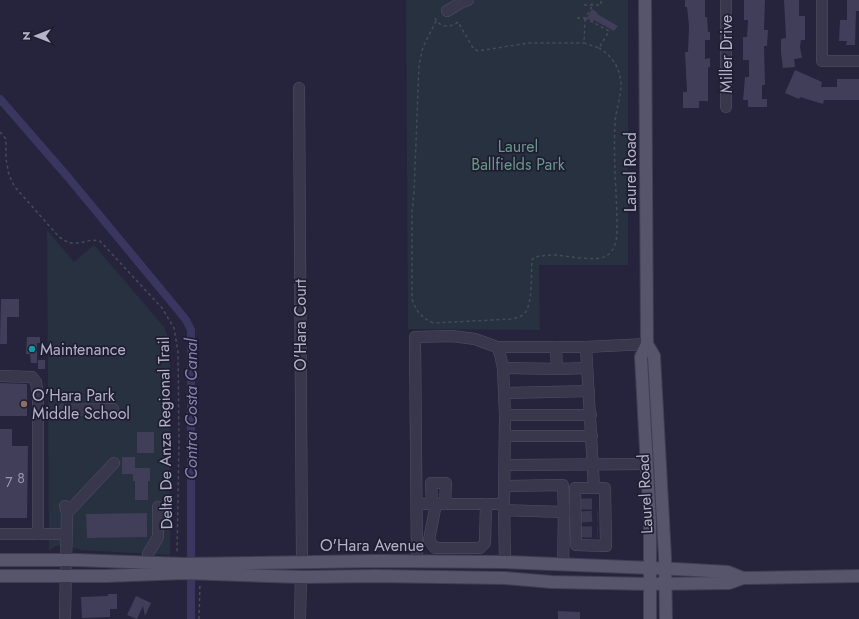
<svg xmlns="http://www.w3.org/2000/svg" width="859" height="619" font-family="Jost,sans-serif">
<rect width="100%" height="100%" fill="#25243c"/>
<g fill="#27313f">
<path d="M406 0H628V265H539L540 330 408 329Z"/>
<path d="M47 230 74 262 94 245 164 327 170 342V555L80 550C74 547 60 544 54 547 52 548 50 550 49 551Z"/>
</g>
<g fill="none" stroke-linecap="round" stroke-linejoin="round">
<path stroke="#393660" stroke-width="8" d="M0 99 67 176 178 310 186 320 191 330V619"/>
</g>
<g fill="#403e59">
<path d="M685 0H705V17H707L708 32H710V40H705V59L710 58V67H708V101H699V108H683V92H687L685 52H688L689 26 687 7H685Z"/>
<path d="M744 0H765L764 30H768L767 46H764L765 85H762V99H767V107H748V100H743L745 77H749V60H743V37H747L748 20H744Z"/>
<path d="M784 0H799V16H805V40H801L800 47 802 58 794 59 795 67 783 68 781 53V39L786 38Z"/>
<path d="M847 0H859V11H856L855 45H846L847 41H839L840 20H847Z"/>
<path d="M592 9 598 13 597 14 618 26 614 31 594 20 593 22 587 18Z"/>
<path d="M795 70 822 82 821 87H837V79H859V100H824L823 104 800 97 799 99 785 93Z"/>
<path d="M1 299H19V317H7V344H0Z"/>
<path d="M27 337H40V343H37V363H31L30 354H26Z"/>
<rect x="38" y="360" width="7" height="9"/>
<path d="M0 383 27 384V416H0Z"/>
<path d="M0 429H12V446H28L27 518H0Z"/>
<rect x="137" y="432" width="17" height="21"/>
<path d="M122 457H135V468H150V481H148V500H135V481H133V474H122Z"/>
<path d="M147 513V537L87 538 86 514Z"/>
<path d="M108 594H117V609H110V617L82 618 81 597 108 596Z"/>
<path d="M136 596 151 603 145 616 143 606 137 619 127 615Z"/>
<path d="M558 611 580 612V619H558Z"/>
</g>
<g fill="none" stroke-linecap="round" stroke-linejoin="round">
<g stroke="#3b3951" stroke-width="11" stroke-dasharray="11 5.5" stroke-linecap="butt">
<path d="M581 504H597"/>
<path d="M581 517 598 516"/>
<path d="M581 532H598"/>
</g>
<g stroke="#515064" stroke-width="12">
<g id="minor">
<path d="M726 0V107"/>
<path d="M822 0V61H859"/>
<path d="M447 11 462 2 468 0"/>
<path d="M299 88 302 561"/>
<path d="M497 347H586L594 488H575L576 545 606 546 605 488H594"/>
<path d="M556 347 557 369 587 368"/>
<path d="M585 347 647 344"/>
<path d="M503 368 557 369"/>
<path d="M0 376 32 377 36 382 38 395V534"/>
<path d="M504 393 589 391"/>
<path d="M64 410 113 409"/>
<path d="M505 415H591"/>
<path d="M505 436H592"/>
<path d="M505 465 646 464"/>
<path d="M504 486 563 485 564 512"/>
<path d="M417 504H504"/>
<path d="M432 504 431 483H446L445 504"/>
<path d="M436 504 429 540 435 548H480L485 543 486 504"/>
<path d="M65 506 67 513 65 619"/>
<path d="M504 510 564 512 563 565"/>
<path d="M67 513 114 463"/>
<path d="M0 534H66"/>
<path d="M417 561 415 337 452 336 475 339 497 347 500 354 503 368 505 415 504 504 505 562"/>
<path d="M147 563 148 554 158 537V507"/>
<path d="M300 619 301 577"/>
</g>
</g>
<g stroke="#3f3e52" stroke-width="14">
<g id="major">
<path d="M645 0 647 344 641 357 650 523V619"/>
<path d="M647 344 654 356 665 557 666 619"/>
<path d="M0 560H76L185 564 376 561 505 562 676 569 728 572 743 578"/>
<path d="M0 576H106L185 573 301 577 376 576 505 578 552 582 650 584 729 583 743 578 859 576"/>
</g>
</g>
<g stroke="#444c5a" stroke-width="1.5" stroke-dasharray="3 3" stroke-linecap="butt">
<path d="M584 5H601V0"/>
<path d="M435 18C440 28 450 28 458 22L473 48 478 51 529 43H584"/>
<path d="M577 18H585L591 9 592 3"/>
<path d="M585 18 609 31 599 48 584 43Z"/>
<path d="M436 21 423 47 419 65 414 193 412 213V299C416 311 421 318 434 323L511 319C516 318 521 317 525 313 533 302 531 273 532 260L534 257C541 256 548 255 556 255 568 256 596 262 606 256 616 250 617 239 617 228 617 194 613 159 615 125 615 109 624 92 620 77 618 64 609 54 599 48"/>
<path d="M0 132 6 139V159L9 175 14 186 59 237 69 243H80L92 240 100 241 162 308 174 328 178 352 179 441 177 554"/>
<path d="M199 619 200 583"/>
</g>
<use href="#minor" stroke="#39374c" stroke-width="11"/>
<use href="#major" stroke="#57556c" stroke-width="12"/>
</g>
<circle fill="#0f9aa8" stroke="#1e1d31" stroke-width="1.5" cx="32" cy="349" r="4"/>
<circle fill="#8d6e63" stroke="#1e1d31" stroke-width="1.5" cx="24" cy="404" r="4"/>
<g text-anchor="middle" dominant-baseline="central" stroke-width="3.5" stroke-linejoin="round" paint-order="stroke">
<g font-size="14" fill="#9896ac">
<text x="21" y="478">8</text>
<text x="9" y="482">7</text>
</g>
<g font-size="16" fill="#b5b3c7" stroke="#1e1d31">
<text transform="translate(726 54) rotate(-90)">Miller Drive</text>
<text transform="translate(630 172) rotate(-90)">Laurel Road</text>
<text transform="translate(300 325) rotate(-90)">O'Hara Court</text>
<text transform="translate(165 433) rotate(-91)">Delta De Anza Regional Trail</text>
<text transform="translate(645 494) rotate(-93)">Laurel Road</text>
<text x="372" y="545">O'Hara Avenue</text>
</g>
<g font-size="16" fill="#6b988b" stroke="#1e1d31">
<text x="518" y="146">Laurel<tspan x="518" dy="18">Ballfields Park</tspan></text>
</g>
<g font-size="16" fill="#b5b3c7" stroke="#1e1d31" text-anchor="start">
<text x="40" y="349">Maintenance</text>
<text x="32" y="395">O'Hara Park<tspan x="32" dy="18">Middle School</tspan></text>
</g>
<g font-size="17" font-style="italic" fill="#8683b2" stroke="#1e1d31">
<text transform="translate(191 409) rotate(-90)">Contra Costa Canal</text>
</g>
</g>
<g transform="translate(36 36) rotate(270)" stroke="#1e1d31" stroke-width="3" paint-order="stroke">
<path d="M0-3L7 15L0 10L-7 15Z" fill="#b5b3c7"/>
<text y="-6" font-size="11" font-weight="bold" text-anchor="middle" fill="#b5b3c7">N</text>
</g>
</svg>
